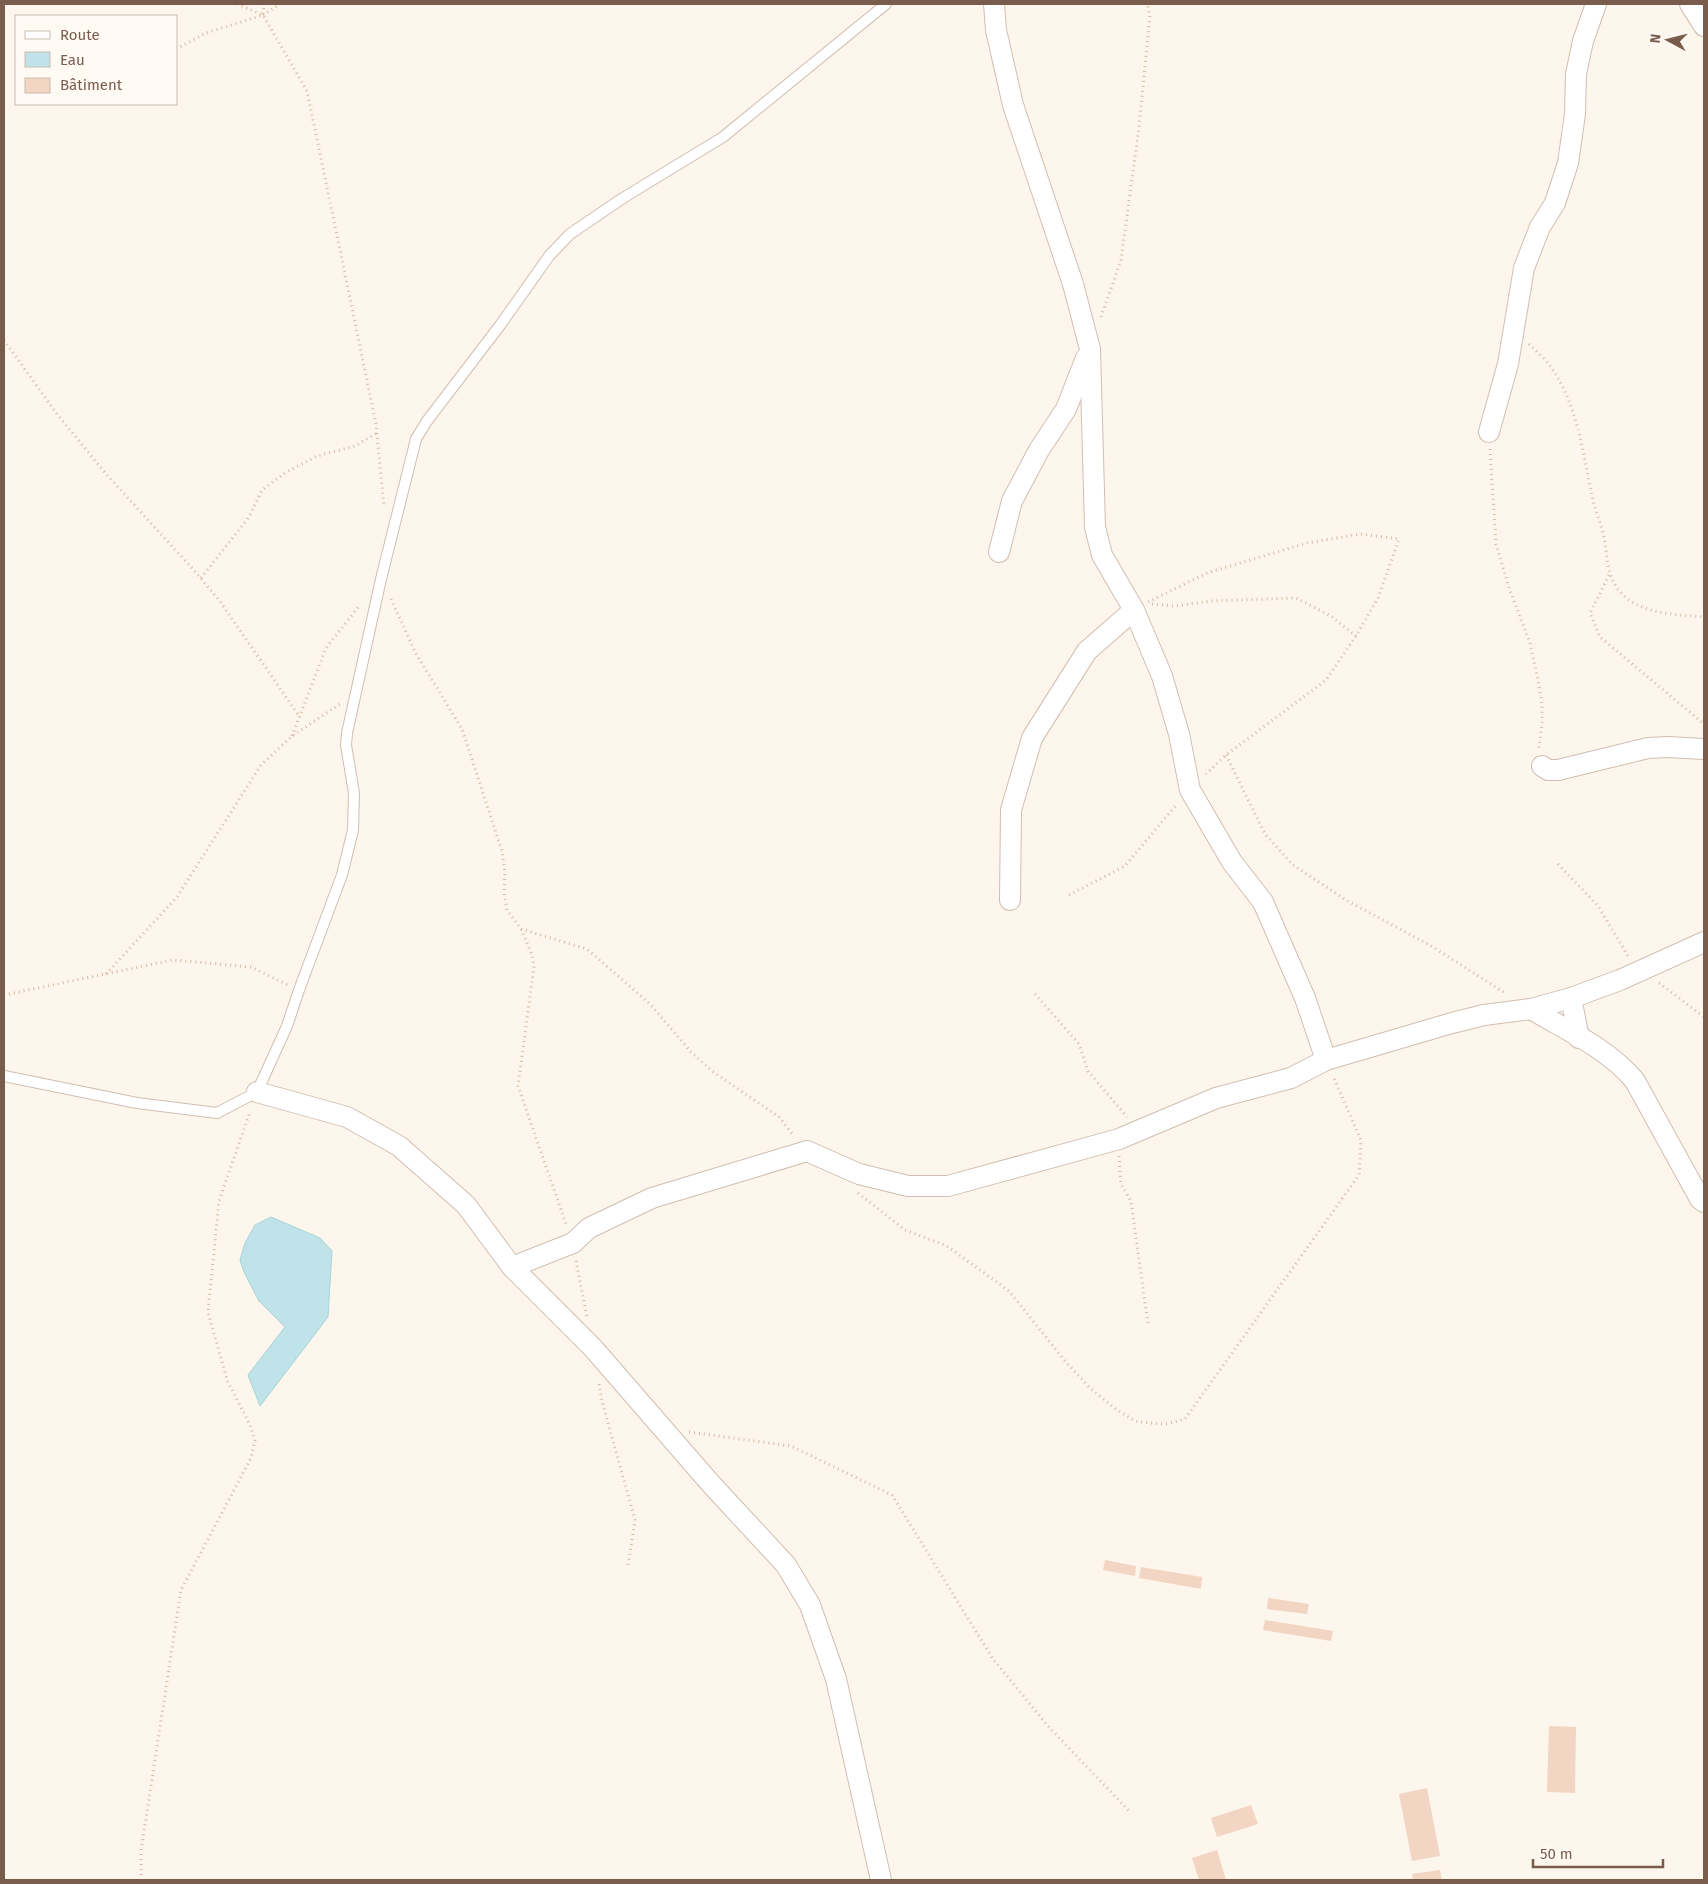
<svg xmlns="http://www.w3.org/2000/svg" width="1708" height="1884" font-family="'Fira Sans',sans-serif">
<rect width="100%" height="100%" fill="#fdf6ec"/>
<path fill="#bfe3e8" stroke="#a5d3da" d="M271 1217 320 1238 332 1251 328 1317 260 1406 248 1375 285 1327 259 1301 244 1272 240 1260 245 1243 255 1225Z"/>
<g fill="#f3d5c3">
<path d="M1105 1560 1136 1566 1135 1576 1103 1570Z"/>
<path d="M1141 1567 1202 1577 1201 1589 1139 1578Z"/>
<path d="M1268 1598 1309 1604 1307 1614 1267 1609Z"/>
<path d="M1265 1620 1333 1631 1331 1641 1263 1630Z"/>
<path d="M1549 1726 1576 1727 1575 1793 1547 1792Z"/>
<path d="M1427 1788 1440 1856 1412 1861 1399 1794Z"/>
<path d="M1251 1805 1258 1824 1217 1837 1211 1818Z"/>
<path d="M1217 1850 1226 1880H1199L1192 1858Z"/>
<path d="M1440 1870 1442 1880H1413L1412 1874Z"/>
</g>
<g fill="none" stroke-linecap="round" stroke-linejoin="round">
<g stroke="#d1beb0" stroke-width="12">
<path id="lane" d="M4 1076 137 1103 217 1113 257 1092 287 1026 299 990 342 875 353 830 354 793 346 745 347 733 381 579 416 439 427 421 501 324 549 256 570 234 623 198 723 137 886 4"/>
</g>
<g stroke="#d1beb0" stroke-width="22">
<g id="street">
<path d="M994 4 996 30 1013 105 1073 284 1090 349 1095 527 1102 555 1134 610 1162 676 1179 734 1190 790 1232 862 1263 902 1305 998 1326 1060"/>
<path d="M1690 4 1704 26"/>
<path d="M1489 432 1508 364 1524 268 1540 227 1555 203 1568 163 1575 114 1576 74 1583 41 1596 4"/>
<path d="M999 552 1012 501 1039 450 1066 409 1086 358"/>
<path d="M1542 766 1548 770H1558L1648 748 1668 747 1704 749"/>
<path d="M1010 900 1011 810 1032 738 1087 651 1134 610"/>
<path d="M1571 998 1579 1038"/>
<path d="M1531 1009C1566 1030 1609 1049 1635 1081L1700 1199 1704 1202"/>
<path d="M257 1092 347 1117 399 1146 466 1205 512 1267 593 1348 711 1484 786 1565 810 1605 836 1679 881 1880"/>
<path d="M512 1267 573 1243 589 1228 652 1198 807 1151 859 1174 908 1186H948L1119 1139 1216 1098 1291 1078 1326 1060 1452 1023 1484 1015 1531 1009 1571 998 1620 980 1704 942"/>
</g>
</g>
<g stroke="#d9b8a5" stroke-width="3" stroke-dasharray="1 4" stroke-linecap="butt">
<path d="M237 4 263 15 307 91 376 424 384 507"/>
<path d="M263 15 280 4"/>
<path d="M176 49 206 33 263 15 264 4"/>
<path d="M1101 317 1121 260 1139 127 1150 15 1147 4"/>
<path d="M4 340 57 414 106 474 192 568 219 600 299 716"/>
<path d="M1529 344C1536 351 1544 358 1550 366 1578 404 1583 455 1593 500 1596 512 1601 524 1604 537 1608 556 1606 578 1622 594 1643 615 1676 614 1704 617"/>
<path d="M1490 449 1496 544 1509 588 1530 643 1538 680 1542 704V724L1539 748"/>
<path d="M1609 575 1590 613 1600 637 1704 724"/>
<path d="M201 578 249 517 262 490 285 473 317 456 355 446 377 433"/>
<path d="M391 599 415 652 462 729 502 851 505 873 504 893 507 910 521 929 532 955 534 966 518 1086 566 1224"/>
<path d="M1148 602 1207 573 1307 543 1360 534 1399 539 1378 598 1356 636 1326 680 1226 755 1206 774"/>
<path d="M1152 604 1175 606 1212 601 1296 598 1331 616 1356 636"/>
<path d="M292 736 326 648 360 605"/>
<path d="M1226 755 1265 834 1293 865 1346 900 1433 947 1505 993"/>
<path d="M1558 864 1598 906 1628 956"/>
<path d="M1069 895 1125 866 1177 804"/>
<path d="M521 929 587 949 650 1004 691 1052 712 1071 779 1117 794 1136"/>
<path d="M106 974 177 897 261 765 292 736 340 704"/>
<path d="M1659 983 1704 1017"/>
<path d="M1035 994 1079 1044 1088 1071 1127 1117"/>
<path d="M4 995 173 960 251 967 288 985"/>
<path d="M1119 1156 1121 1184 1131 1201 1148 1324"/>
<path d="M858 1193 905 1230 947 1246 1009 1291 1065 1361 1090 1388 1117 1410 1135 1421 1150 1423 1166 1424 1185 1419 1359 1175 1361 1140 1333 1076"/>
<path d="M576 1261 587 1317"/>
<path d="M599 1384 602 1401 635 1520 628 1566"/>
<path d="M689 1432 791 1446 892 1495 993 1659 1048 1726 1129 1811"/>
<path d="M141 1880V1851L181 1590 251 1458 255 1440 250 1425 227 1380 208 1312 219 1201 250 1112"/>
</g>
<use href="#lane" stroke="#fff" stroke-width="10"/>
<use href="#street" stroke="#fff" stroke-width="20"/>
</g>
<rect width="1708" height="1884" fill="none" stroke="#7a5c4d" stroke-width="10"/>
<rect x="15" y="15" width="162" height="90" fill="#fffaf3" stroke="#cabbb1"/>
<rect x="25" y="31" width="25" height="8" fill="#ffffff" stroke="#cabbb1"/>
<text x="60" y="40" font-size="15" fill="#7a5c4d">Route</text>
<rect x="25" y="52" width="25" height="15" fill="#bfe3e8" stroke="#cabbb1"/>
<text x="60" y="65" font-size="15" fill="#7a5c4d">Eau</text>
<rect x="25" y="78" width="25" height="15" fill="#f3d5c3" stroke="#cabbb1"/>
<text x="60" y="90" font-size="15" fill="#7a5c4d">Bâtiment</text>
<g transform="translate(1668 40) rotate(277)" stroke="#fffaf3" stroke-width="4" paint-order="stroke">
<path d="M0-4L9 19L0 12L-9 19Z" fill="#7a5c4d"/>
<text y="-8" font-size="14" font-weight="bold" text-anchor="middle" fill="#7a5c4d">N</text>
</g>
<path d="M1533 1859v8h130v-8" fill="none" stroke="#7a5c4d" stroke-width="2.5"/>
<text x="1540" y="1859" font-size="15" fill="#7a5c4d" stroke="#fffaf3" stroke-width="4" paint-order="stroke">50 m</text>
</svg>
